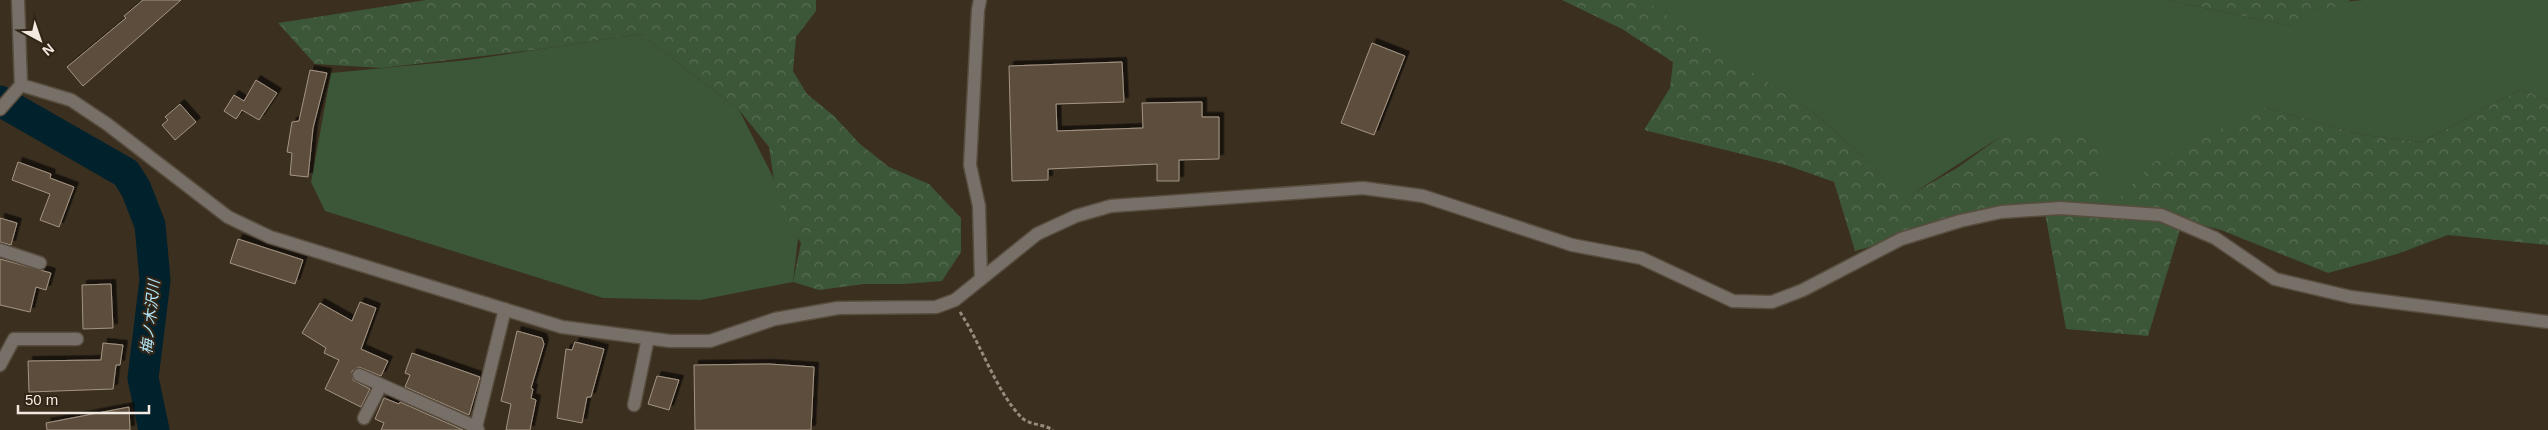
<svg xmlns="http://www.w3.org/2000/svg" width="2548" height="430" font-family="Helvetica,'Noto Sans JP',sans-serif">
<defs>
<pattern id="forest-crowns" width="20" height="18" patternUnits="userSpaceOnUse" patternTransform="scale(1.25)"><rect width="20" height="18" fill="#3c5638"/><path d="M2 6a3 3 0 1 1 6 0M12 15a3 3 0 1 1 6 0" fill="none" stroke="#596e54"/></pattern>
<filter id="shadow"><feDropShadow dx="4.5" dy="-4.5" stdDeviation="0" flood-color="#0009"/></filter>
</defs>
<rect width="100%" height="100%" fill="#3b2f1f"/>
<g fill="#3c5638">
<path d="M1641 0H2166L2292 26 2312 5 2363 0H2548V100L2521 89 2422 142 2363 135 2264 107 2105 213 2000 137 1903 200 1872 164 1814 113Z"/>
<path d="M641 34 739 110 774 179 798 239 793 282 700 300 603 298 325 211 311 182 331 73 468 60Z"/>
</g>
<g fill="url(#forest-crowns)">
<path d="M426 0H816V11L796 37 793 71 807 94 834 116 860 144 889 167 929 184 961 218V252L942 281 904 284H864L819 290 793 282 801 243 786 221 776 194 769 147 739 110 641 34 541 49 382 68 315 64 278 23Z"/>
<path d="M1562 0H1644L1814 113 1872 164 1903 199 1957 168 2000 137 2095 131 2104 211 1970 219 1855 251 1834 182 1786 165 1644 130 1670 88 1673 62 1622 29Z"/>
<path d="M2166 0H2351L2292 26Z"/>
<path d="M2521 89 2548 100V245L2448 235 2397 254 2328 273 2221 230 2183 220 2148 336 2066 329 2045 213H2105L2154 162 2264 107 2363 135 2422 142Z"/>
</g>
<g fill="none" stroke-linecap="round" stroke-linejoin="round">
<path stroke="#01212c" stroke-width="31" d="M0 101 126 173 136 189 150 225 155 280 143 378 154 430"/>
</g>
<g fill="#5b4e3e" stroke="#a49483" filter="url(#shadow)">
<path d="M143 0H181L83 86 67 67 126 18 124 16Z"/>
<path d="M1372 43 1405 56 1374 135 1341 123Z"/>
<path d="M1122 62 1124 102 1056 104 1057 131 1143 128 1142 103 1202 102V117H1219V159L1179 160V181H1157V164L1048 169V180L1012 181 1009 66Z"/>
<path d="M310 70 327 73 313 128 308 177 290 175 292 153 287 152 292 122 299 121Z"/>
<path d="M256 80 277 93 259 120 242 110 236 119 224 111 234 95 244 101Z"/>
<path d="M180 104 196 122 175 140 162 125 168 120 165 117Z"/>
<path d="M18 162 51 174 50 178 74 187 59 227 40 220 50 194 12 180Z"/>
<path d="M0 218 17 223 11 245 0 242Z"/>
<path d="M238 239 303 260 295 284 230 263Z"/>
<path d="M0 259 51 273 46 290 36 287 30 312 0 305Z"/>
<path d="M111 284 113 328 83 329 82 285Z"/>
<path d="M360 302 376 308 361 349 388 361 381 376 359 367 352 371 353 380 370 389 361 407 325 389 339 360 324 353 326 348 302 333 320 303 352 321Z"/>
<path d="M517 331 542 338 544 344 531 388 533 389 531 398 536 400 530 430H506L511 404 501 401Z"/>
<path d="M575 342 604 349 591 397H587L582 423 557 418 566 349 572 350Z"/>
<path d="M103 343 123 345 120 365H116L113 389 29 392 28 361 101 360Z"/>
<path d="M412 353 480 377 469 415 405 387 410 375 405 373Z"/>
<path d="M769 364 814 367 811 430H695L694 365Z"/>
<path d="M657 376 679 380 669 410 648 404Z"/>
<path d="M384 398 399 404 400 402 463 430H381L384 423 375 419Z"/>
<path d="M129 407 130 430H47L46 423Z"/>
</g>
<g fill="none" stroke-linecap="round" stroke-linejoin="round">
<g stroke="#584d3e" stroke-width="15">
<g id="minor">
<path d="M18 0 21 85"/>
<path d="M980 0 978 10 970 165 979 206 981 279"/>
<path d="M0 109 21 85 71 100 107 124 228 217 270 237 562 327 670 341H710L775 319 838 308 936 307 955 300 1037 234 1076 216 1111 206 1363 188 1423 196 1572 245 1641 258 1733 301 1772 302 1803 290 1901 239 1960 221 2001 212 2060 208 2161 215 2215 238 2275 279 2351 297 2548 322"/>
<path d="M0 250 40 263"/>
<path d="M0 365 14 339H77"/>
<path d="M359 375 476 427"/>
<path d="M634 405 648 338"/>
<path d="M364 418 381 385"/>
<path d="M478 430 476 427 505 309"/>
</g>
</g>
<path stroke="#968b7e" stroke-width="3" stroke-dasharray="4 2.5" stroke-linecap="butt" d="M960 312C981 344 996 391 1021 417 1028 425 1044 424 1053 430"/>
<use href="#minor" stroke="#777069" stroke-width="12"/>
</g>
<g text-anchor="middle" dominant-baseline="central" stroke-width="4.5" stroke-linejoin="round" paint-order="stroke">
<g font-size="15" font-style="italic" fill="#b2e7fb" stroke="#302516">
<text transform="translate(150 317) rotate(-84)">梅ノ木沢川</text>
</g>
</g>
<g transform="translate(40 40) rotate(140)" stroke="#302516" stroke-width="4" paint-order="stroke">
<path d="M0-4L9 19L0 12L-9 19Z" fill="#f2eae0"/>
<text y="-8" font-size="14" font-weight="bold" text-anchor="middle" fill="#f2eae0">N</text>
</g>
<path d="M18 405v8h131v-8" fill="none" stroke="#f2eae0" stroke-width="2.5"/>
<text x="25" y="405" font-size="15" fill="#f2eae0" stroke="#302516" stroke-width="4" paint-order="stroke">50 m</text>
</svg>
